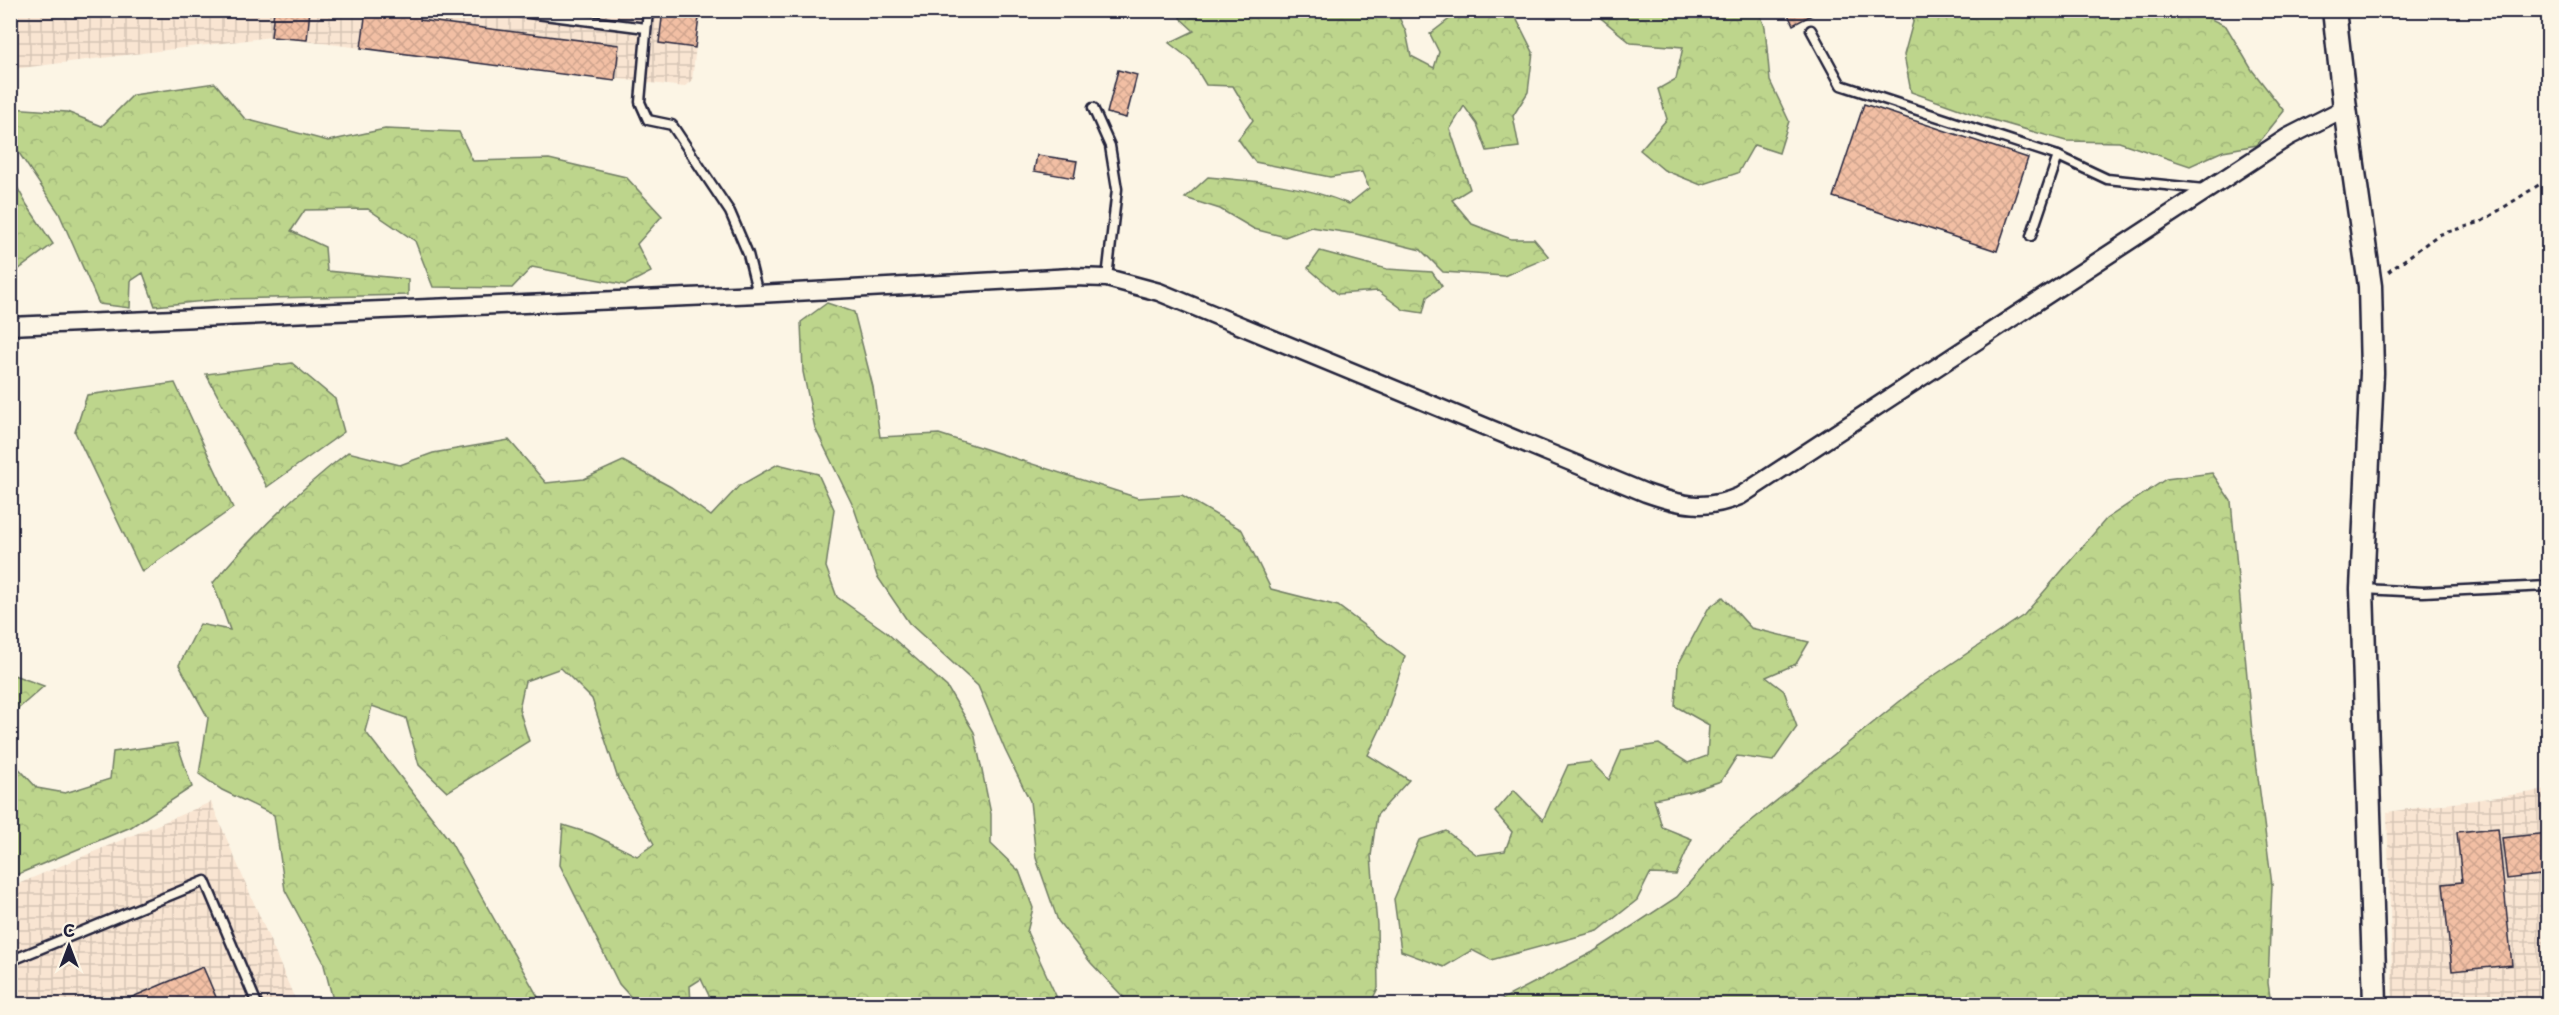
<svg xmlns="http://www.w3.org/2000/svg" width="2559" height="1015" font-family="'Playpen Sans',sans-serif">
<defs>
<pattern id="industrial-grid" width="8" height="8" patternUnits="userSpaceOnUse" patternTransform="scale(1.5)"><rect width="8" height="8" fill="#f9e5d2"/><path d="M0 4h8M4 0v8" fill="none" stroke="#d5c4b5"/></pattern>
<pattern id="forest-crowns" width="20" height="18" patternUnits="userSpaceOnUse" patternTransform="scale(1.5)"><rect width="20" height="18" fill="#bdd58c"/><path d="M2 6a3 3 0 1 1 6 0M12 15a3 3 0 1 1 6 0" fill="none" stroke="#a2b77a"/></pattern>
<pattern id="building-cross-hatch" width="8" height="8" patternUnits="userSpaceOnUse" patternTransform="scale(1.5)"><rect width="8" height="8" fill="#f2bfa4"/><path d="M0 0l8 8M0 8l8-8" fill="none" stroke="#cfa48e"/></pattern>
</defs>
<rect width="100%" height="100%" fill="#fcf5e5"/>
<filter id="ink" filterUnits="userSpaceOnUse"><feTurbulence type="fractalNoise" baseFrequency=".0167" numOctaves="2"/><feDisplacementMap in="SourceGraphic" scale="12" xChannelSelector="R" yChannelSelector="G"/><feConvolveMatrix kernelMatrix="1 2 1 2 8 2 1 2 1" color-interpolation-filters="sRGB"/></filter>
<g filter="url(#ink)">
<g fill="url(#industrial-grid)">
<path d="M10 11H700L692 80 684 87 271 37 13 69 10 64Z"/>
<path d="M2548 790V1004H2393L2387 812Z"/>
<path d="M211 802 297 1004H11V887Z"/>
</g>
<g fill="url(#forest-crowns)" stroke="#707c64" stroke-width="1.5">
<path d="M1181 11H1396L1406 32 1411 56 1434 68 1439 52 1430 34 1456 14 1515 16 1533 52 1528 92 1513 116 1519 147 1487 151 1477 124 1464 106 1450 129 1470 189 1452 200 1472 224 1511 239H1534L1549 257 1504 276 1443 272 1421 250 1356 234 1311 227 1285 237 1254 229 1220 209 1185 198 1208 177C1257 181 1303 185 1349 204L1369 188 1362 172 1330 177 1255 162 1238 139 1253 120 1233 86 1206 85 1191 60 1169 43 1194 31 1180 18Z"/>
<path d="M1587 11H1759L1765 27 1770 81 1789 121 1779 153 1754 145 1738 173 1701 185 1664 170 1640 150 1667 119 1658 89 1676 79 1683 47 1631 43 1597 15Z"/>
<path d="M1916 11H2194L2226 26 2252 70 2284 111 2257 145 2223 151 2190 166 2119 142 2066 141 1982 117 1911 92 1904 55Z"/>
<path d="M215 83 245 119 328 141 385 129 459 132 473 161 549 159 626 177 662 216 637 244 651 272 626 285 532 267 512 288 433 287 415 241 368 209 305 210 291 231 325 247 327 271 408 279V295L225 299 155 306 143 273 131 281 130 308 99 304 59 213 15 147 11 132V108L67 112 102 126 133 95Z"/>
<path d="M11 176 27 205 53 244 11 275Z"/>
<path d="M1320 251 1387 269 1432 272 1442 286 1427 297 1423 313 1404 310 1378 291 1338 294 1308 268Z"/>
<path d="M827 303 854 312 873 387 880 437 939 434 1138 498 1182 495 1242 530 1271 589 1338 606 1405 656 1385 719 1368 755 1409 780 1377 815 1371 856 1377 925 1378 988 1370 1004H1130L1091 963 1058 921 1036 858 1030 801 1005 750 978 686 909 623 877 576 854 508 815 428 803 372 801 322Z"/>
<path d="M292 363 335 399 344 432 267 487 206 374Z"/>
<path d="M175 383 233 508 142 572 75 432 87 395Z"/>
<path d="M509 440 546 483 584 479 623 461 671 487 711 516 739 486 778 464 818 474 834 509 826 567 837 597 885 631 947 687 974 732 991 814V844L1019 871 1033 908 1027 932 1057 998 1051 1004H866L864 999 863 1004H713L701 979 690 986 691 1004H637L619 984 560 865 563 825 592 834 637 856 654 844 618 779 592 699 561 668 525 681 519 709 529 741 447 792 419 765 406 718 372 706 365 731 450 841 542 1004H334L323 961 285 890 274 815 222 790 199 774 208 718 179 665 200 624 230 630 213 583C255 532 297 492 348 452L400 465 433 453Z"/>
<path d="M2212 473 2231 501 2252 731 2272 885 2268 983 2271 1004H1456L1460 1002H1497L1593 952 1677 897 1724 843 1920 685 2024 615 2106 519 2166 479Z"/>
<path d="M1723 597 1751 628 1809 642 1796 664 1766 677 1784 691 1797 727 1773 761 1737 756 1721 781 1688 792 1654 799 1662 827 1692 839 1676 875 1650 874 1637 900 1598 931 1491 960 1472 950 1444 967 1401 951 1394 899 1419 840 1446 831 1477 855 1505 851 1512 832 1495 812 1514 790 1543 820 1568 765 1591 762 1609 780 1622 750 1659 744 1688 763 1707 756 1709 725 1675 706 1678 665 1708 609Z"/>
<path d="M11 674 44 686 11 715 10 674Z"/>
<path d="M177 743 192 787 131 827 11 877V760L37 788 65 793 110 779 113 752Z"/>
</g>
<g fill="url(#building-cross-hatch)" stroke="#22223b" stroke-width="1.5">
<path d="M274 10H310L307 40 271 37Z"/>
<path d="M366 10H422L420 20 619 45 615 81 361 48Z"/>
<path d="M663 10H700L695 48 659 43Z"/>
<path d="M1786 10H1821L1793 25Z"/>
<path d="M1118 70 1137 75 1126 118 1107 113Z"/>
<path d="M1864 104 2028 158 1997 251 1833 197Z"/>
<path d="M1037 155 1077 161 1074 178 1034 171Z"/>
<path d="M2498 828 2512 965 2452 971 2443 884 2462 882 2457 832Z"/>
<path d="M2548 833V874L2507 879 2502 838Z"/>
<path d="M203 967 219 1004H116Z"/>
</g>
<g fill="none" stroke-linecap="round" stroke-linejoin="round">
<g stroke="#22223b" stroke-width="13">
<g id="lane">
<path d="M505 10 646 28"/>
<path d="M648 10 640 102 648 120 672 125 730 212 748 254 758 294"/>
<path d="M1811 30 1841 85 2058 156"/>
<path d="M1093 108 1110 146 1117 189 1107 278"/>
<path d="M2031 236 2058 156 2107 179 2204 189"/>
<path d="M2363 589 2423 592 2548 586"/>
<path d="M10 961 205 881 257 1004"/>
</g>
</g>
<g stroke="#22223b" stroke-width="21">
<path id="street" d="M10 326 758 294 1072 277 1107 278 1159 292 1646 493C1680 505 1706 511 1740 496L2288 137 2345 108"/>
</g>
<g stroke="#22223b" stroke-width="27">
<path id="secondary" d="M2334 10 2345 108 2370 286 2372 373 2362 589 2375 1004"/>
</g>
<path stroke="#22223b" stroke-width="3" stroke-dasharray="4.5 4.5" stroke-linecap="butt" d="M2388 272 2438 235 2481 222 2548 179"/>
<use href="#lane" stroke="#fcf5e5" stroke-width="8"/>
<use href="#street" stroke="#fcf5e5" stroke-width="16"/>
<use href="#secondary" stroke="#fcf5e5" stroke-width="22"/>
</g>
</g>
<rect width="2559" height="1015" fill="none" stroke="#fcf5e5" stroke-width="36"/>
<rect x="18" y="18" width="2523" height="979" fill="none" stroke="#22223b" stroke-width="2" filter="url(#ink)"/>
<g transform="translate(69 946)" stroke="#fcf5e5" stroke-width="4.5" paint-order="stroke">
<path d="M0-4.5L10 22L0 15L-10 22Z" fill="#22223b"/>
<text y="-9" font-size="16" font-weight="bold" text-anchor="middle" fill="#22223b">С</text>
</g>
</svg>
